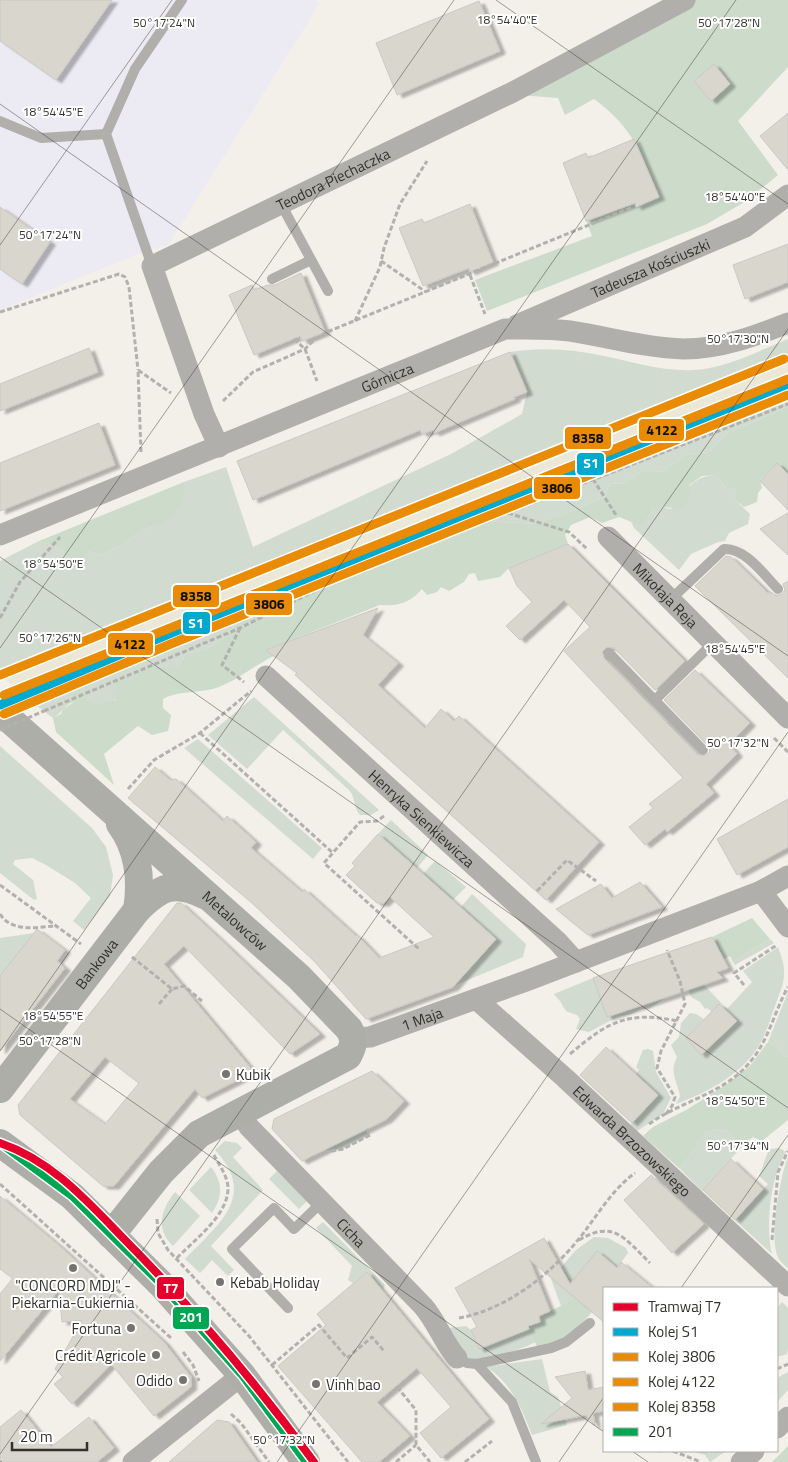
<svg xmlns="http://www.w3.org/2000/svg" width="788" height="1462" font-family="'Titillium Web',sans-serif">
<defs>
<filter id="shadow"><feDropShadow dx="5.5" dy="3" stdDeviation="1" flood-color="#0004"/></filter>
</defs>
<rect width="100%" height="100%" fill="#f2f0e8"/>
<path fill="#eceaf2" d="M0 0H314L320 3 168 245 145 251 0 310Z"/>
<path fill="#ebe8d8" d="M788 357V392L75 681 32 702 0 675Z"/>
<g fill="#d2dbcf">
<path d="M788 339V357L0 675V561L39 541 62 549 69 560 89 551 99 555 123 545 141 530 158 525 184 496V482L226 467 253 547 451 454 522 414 527 392 510 352C542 347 573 349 604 356 634 362 664 372 694 370 727 368 758 351 788 339Z"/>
<path d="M788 392V407L729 432 709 452 686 455 662 472 645 470 625 483 609 484 605 497 565 514 535 524 473 520Z"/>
<path d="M716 475 726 488 738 490 735 500 750 514 748 524 729 533 725 541 718 542 691 554 679 570 634 528 631 522 639 524 648 518 652 509 659 507 671 509C684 492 692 476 716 475Z"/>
<path d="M245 612C225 640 221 646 186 654L177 670 158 666C140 680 120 703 97 706 90 707 81 701 74 702 66 703 60 715 53 718L32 702 75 681Z"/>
<path d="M254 697 379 810 371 815H360C353 807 356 798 349 790L283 730 247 769 208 735Z"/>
<path d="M198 739 322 848 313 859 184 748Z"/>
<path d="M0 746 92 828 106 847 113 875 110 896 84 930 73 921 91 898 75 883 46 865 32 858 15 860 13 864 33 880 37 899 34 900 0 873Z"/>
<path d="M391 820 428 855 417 868 378 834Z"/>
<path d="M435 861 466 887 453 900 423 874Z"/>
<path d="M472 894 526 944 523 957 453 986 496 939 461 907Z"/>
<path d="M34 933 0 976V938Z"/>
<path d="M770 939 774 943 735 965 733 962Z"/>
<path d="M778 947C788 973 785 980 775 1006 771 1016 768 1028 763 1038 747 1072 709 1092 676 1104L680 1096C677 1080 669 1073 677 1057L671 1045 679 1037 681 1023 690 1013 696 1014 704 1019 686 1038 701 1055 736 1021 720 1004 712 1012 707 1008 705 1009 700 1002 691 997 674 951 676 949 686 966 727 1009 752 982 743 971Z"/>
<path d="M593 978 608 1017 666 997 649 1009H641L632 1014 617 1017 589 1032 576 1029 580 1019 577 1015C568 1012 566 1013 562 1004 560 1000 556 998 554 994Z"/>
<path d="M788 992V1056L785 1057 776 1046 768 1042Z"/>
<path d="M648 1049 653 1051 656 1072 671 1098 663 1114 637 1131 630 1125 658 1095 635 1075 639 1070 636 1067 643 1050Z"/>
<path d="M367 1129 370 1135 343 1149 325 1150Z"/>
<path d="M718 1129 727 1131 733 1138 745 1143 702 1191 680 1169 705 1133Z"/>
<path d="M225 1141 237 1143 242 1148 233 1157 263 1190 211 1246 234 1270 228 1276 212 1260 200 1273 185 1259C219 1224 258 1196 215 1150Z"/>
<path d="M779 1148 786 1152C771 1174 765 1228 772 1254L735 1220 768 1184 759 1176C764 1166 764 1158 770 1149Z"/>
<path d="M788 1157V1269C785 1265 780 1262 778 1257 769 1238 780 1176 788 1157Z"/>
<path d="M211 1167C223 1183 223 1196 212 1213L189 1190Z"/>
<path d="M277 1171 307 1201 299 1209 269 1179Z"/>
<path d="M175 1192 200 1216 173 1246C155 1229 161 1209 175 1192Z"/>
<path d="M323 1222 385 1285 383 1290 367 1272 353 1283 348 1280 352 1266 316 1228Z"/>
<path d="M594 1237 608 1238 626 1248 628 1253 617 1268 597 1251 574 1297 561 1306 551 1279 576 1250Z"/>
<path d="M782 1302 788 1308V1349L787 1354 777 1357V1308Z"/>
<path d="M466 1326 471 1330 478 1347 529 1329 536 1342C521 1349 473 1369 461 1353 455 1346 452 1336 447 1328Z"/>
<path d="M542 1359 550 1392 558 1397 567 1425 532 1435C522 1409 511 1382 486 1367Z"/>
<path d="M788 1372V1390L777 1402V1378Z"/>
<path d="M691 1451H726L710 1462 705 1455Z"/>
</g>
<g fill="#ccdbca">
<path d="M694 0H788V67L738 121 778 175 746 201 707 224 487 311 475 280 592 236 586 221 635 203 637 207 659 197C641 154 634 128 594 99L565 115 558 98 519 95Z"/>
<path d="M788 407V474L777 463 760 480 762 488 758 493 757 502 744 507 735 500 737 490 726 488 716 475 702 476 689 485 691 494 683 507C672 509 662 506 652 509L648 518 639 525 619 517 602 523 590 517 571 525 565 535 568 544 509 568 500 577 478 581 475 573 469 574 464 582 449 591 441 587 437 592 427 595 422 589C410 603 399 606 380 605L266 650 274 656C255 665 239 679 219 687 200 694 178 690 163 699V708L171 715 168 731 152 735 138 726 104 754 114 785 56 732 53 718 61 714 63 709 74 702 79 695 96 706 116 700V682L158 666 177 669 186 654C221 646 225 640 245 612L473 520 535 524 565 514 605 497 609 484 625 483 645 470 662 472 686 455 709 452 729 432Z"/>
<path d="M184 482V496L173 516 158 525 141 530 123 545 99 555 89 551 79 561 69 560 62 549 39 541Z"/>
<path d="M752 918 770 939 733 962 730 956 724 959 712 937Z"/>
<path d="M768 1042 776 1046 785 1057 788 1056V1120L762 1141 753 1137 745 1143 733 1138 727 1131 718 1129 705 1133 680 1169 643 1136 653 1127 688 1109 727 1084 750 1066Z"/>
<path d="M574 1297 592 1312C575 1333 563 1340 538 1349L528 1326 540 1322 539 1316 561 1306Z"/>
<path d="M788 1446V1462H772Z"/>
</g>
<g fill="#d9d7cd" stroke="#cac8c3" fill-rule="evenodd" filter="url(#shadow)">
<path d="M0 0H112L56 80 0 41Z"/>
<path d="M479 1 500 51 397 95 376 43Z"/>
<path d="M714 64 730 84 711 101 694 81Z"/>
<path d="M788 113V170L760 136Z"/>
<path d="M634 139 659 197 636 207 635 203 586 221 563 163 586 153 588 158Z"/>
<path d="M470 204 493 262 470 272 469 268 423 286 399 228 422 219 424 223Z"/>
<path d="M0 207 50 242 22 284 0 269Z"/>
<path d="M788 244V282L745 299 733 265Z"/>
<path d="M301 273 325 332 302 341 300 336 254 355 229 295 252 285 254 290 268 285H275Z"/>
<path d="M89 348 98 372 0 411V384Z"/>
<path d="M510 352 527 392 514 397 515 399 434 433 433 430 422 434 420 430 253 500 237 461Z"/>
<path d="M99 423 115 465 0 511V463Z"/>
<path d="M777 463 788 474V510L760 481Z"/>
<path d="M788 513V555L760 529Z"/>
<path d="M568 544 685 661 655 690 614 648 607 647 602 652 604 658 698 755H707L710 751 708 746 664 700 695 670 750 723 729 744 737 754 706 784 714 793 667 832 665 829 645 845 629 827 653 808 649 804 683 778 564 651 590 627 564 600 520 640 506 626 532 602 517 586 509 568Z"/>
<path d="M726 556 731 557 768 593 771 592 776 596 782 594 785 590 783 584 788 581V678L695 586Z"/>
<path d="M378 608 363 635 398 663 378 685 425 728 441 709 454 721 459 716 599 842 546 900 295 675 297 673 266 650Z"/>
<path d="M155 767 170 780 176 779 223 821 227 816 256 842 251 848 302 892 304 889 356 936 357 935 379 958 434 937 390 897 384 903H377L346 875 355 866 352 863 378 834 496 939 453 987 366 1019 314 961 252 903 128 798Z"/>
<path d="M788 799V847L737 875 717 839Z"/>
<path d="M640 882 662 907 588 935 556 909 601 884 612 898Z"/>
<path d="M177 903H181L218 937 320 1034 290 1054 184 946 164 964 254 1072 202 1098 195 1089 114 1186H103L20 1115 18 1105ZM105 1057 139 1083 105 1124 70 1099Z"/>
<path d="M37 929 65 950 57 961 65 968 0 1051V976Z"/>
<path d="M712 937 728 968 717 972 723 978 607 1017 593 978Z"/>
<path d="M719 1004 737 1021 701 1055 686 1038Z"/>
<path d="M606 1047 658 1095 632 1123 580 1075Z"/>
<path d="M372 1071 404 1101 387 1119 302 1161 272 1129 274 1119Z"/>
<path d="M731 1159 763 1189 735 1220 703 1190Z"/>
<path d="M651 1175 704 1224 672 1253 624 1200Z"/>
<path d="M0 1196 62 1248 164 1342 191 1377V1387L154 1416 111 1364 72 1404 54 1384 63 1377 55 1369 82 1320 62 1322 59 1290 0 1361V1294L13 1278 0 1269Z"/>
<path d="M544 1238 570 1284 597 1251 617 1268 621 1262 653 1288H604V1322L529 1259 550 1311 539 1316 540 1322 528 1326 529 1329 479 1349 471 1330 477 1327 455 1288Z"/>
<path d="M367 1272 489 1419 441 1458 420 1433 451 1407 417 1368 377 1402 410 1436 379 1462H362L278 1366 326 1325 317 1314Z"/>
<path d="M585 1371 588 1390 604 1387V1411L593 1413 595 1426 586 1415 541 1424 572 1398 555 1377Z"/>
<path d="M21 1410 51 1447 89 1417 114 1448 97 1462H0V1427Z"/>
<path d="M217 1420 229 1422 257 1462H169Z"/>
</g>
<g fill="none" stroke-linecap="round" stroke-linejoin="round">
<g stroke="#b2b1ad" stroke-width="3" stroke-dasharray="5 2.5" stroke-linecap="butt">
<path d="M381 261 426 292"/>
<path d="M470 275 485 314"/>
<path d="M0 312 119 274 125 277 129 287 138 370"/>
<path d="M355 321 380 267 384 248 400 204 427 161"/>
<path d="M294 339 305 349 317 381"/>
<path d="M223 401 253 372 305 349 314 340 327 332 633 207"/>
<path d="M141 452 138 370 171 393"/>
<path d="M593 479 616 515"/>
<path d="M508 513 569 532 587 549"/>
<path d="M0 618 20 582 60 537"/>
<path d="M240 628 222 665 244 682"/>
<path d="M44 711 240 628 345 576 788 404"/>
<path d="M200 733 333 853"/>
<path d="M774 738 788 752"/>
<path d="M128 789 154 760 200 733 251 691"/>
<path d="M384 816 377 821 360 822 324 863 419 949"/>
<path d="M0 885 81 944"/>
<path d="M537 891 567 860 596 881"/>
<path d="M0 914C12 933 37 927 56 926"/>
<path d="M132 957 172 989 184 986 202 1001"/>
<path d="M744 985 734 973 777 945"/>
<path d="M159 1004 172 989"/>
<path d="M570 1054C609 1021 627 1011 678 1021"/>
<path d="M666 1114 672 1106 675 1097 657 1068 661 1051 685 1004 680 981 667 950"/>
<path d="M649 1124C681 1101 724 1094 750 1062 769 1040 774 1012 788 987"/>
<path d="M310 1159 326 1152 343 1149 370 1135 367 1129"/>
<path d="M0 1184 171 1338"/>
<path d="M157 1219 158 1233 168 1250 249 1336 348 1462"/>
<path d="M579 1240C614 1219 625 1239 650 1263"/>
<path d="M772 1240 778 1172 788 1151"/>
<path d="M177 1258C194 1240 229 1215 228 1187 227 1175 219 1165 214 1155"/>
<path d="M459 1318C509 1309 555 1271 585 1231 600 1211 614 1188 635 1173"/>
<path d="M183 1352 193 1365 199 1381"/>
<path d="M272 1365 319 1325 347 1358 372 1337 384 1351"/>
<path d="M777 1369 788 1364"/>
<path d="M397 1387 416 1410V1445L430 1462"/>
<path d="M231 1414 241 1423 269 1462"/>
<path d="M660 1451H661"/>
<path d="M673 1451 701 1462"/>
<path d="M396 1462 416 1445"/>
<path d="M465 1462 492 1441"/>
</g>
<g stroke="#b0afab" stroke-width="10">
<path d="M0 121 41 138 106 134"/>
<path d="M281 204 328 291"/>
<path d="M152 266 106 134 135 69 182 0"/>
<path d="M272 279 311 260"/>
<path d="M670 600 724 549C746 548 764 575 778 589"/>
<path d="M609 653 703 750"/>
<path d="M655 700 712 644"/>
<path d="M288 1308 232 1249 274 1208 294 1229 322 1202"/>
<path d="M457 1358 467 1363 477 1364 551 1348 566 1342 590 1323"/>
<path d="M477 1364 512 1402 536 1462"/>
</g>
<g stroke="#b0afab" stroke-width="21">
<path id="s1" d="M517 325 745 227 788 195"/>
<path id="s2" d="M219 447 204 414 152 266 513 92 685 0"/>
<path id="s3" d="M0 535 505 329C527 329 549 328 570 331 608 337 646 348 684 349 720 349 755 336 788 323"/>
<path id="s4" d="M608 537 788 718"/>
<path id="s5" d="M266 676 558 942 576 962"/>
<path d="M761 891 788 927"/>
<path id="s6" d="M476 999 565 1078 788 1286"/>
<path id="s7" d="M354 1038 370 1037 526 981 761 891 788 876"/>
<path id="s8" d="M239 1112 249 1127 423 1306C437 1322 443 1342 457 1358"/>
<path d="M777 1428 788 1417"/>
<path d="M133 1462 242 1375"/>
<path d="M741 1462 754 1451"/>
</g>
<g stroke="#aeaea9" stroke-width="28">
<path id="s9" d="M0 711 299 977 349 1029C355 1040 354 1045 348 1056L199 1134 161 1172 111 1235"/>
<path d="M120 824C139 850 142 879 137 910"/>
<path id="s10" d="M0 1089 137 910C160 887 174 880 204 895"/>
<path d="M0 1143 72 1196 162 1285 242 1375 306 1462"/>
</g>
<path stroke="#b2b1ad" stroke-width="3" stroke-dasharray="5 2.5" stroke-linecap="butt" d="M0 730 44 711"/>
<g stroke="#fff" stroke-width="11">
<path id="bus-1" d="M0 1143 72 1196 162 1285 242 1375 306 1462"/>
</g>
<use href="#bus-1" stroke="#00a651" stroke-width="8"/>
<g stroke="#fff" stroke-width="12">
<path id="rail-1" d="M0 705 169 634 788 384"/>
</g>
<g stroke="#fff" stroke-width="12">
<path id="rail-2" d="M4 714 173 643 788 395"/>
</g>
<g stroke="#fff" stroke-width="12">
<path id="rail-3" d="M4 695 788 379"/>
</g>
<g stroke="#fff" stroke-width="12">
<path id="rail-4" d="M0 675 784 359"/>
</g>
<use href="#rail-1" stroke="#00a9ce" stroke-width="9"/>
<use href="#rail-2" stroke="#ea8b04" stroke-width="9"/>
<use href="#rail-3" stroke="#ea8b04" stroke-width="9"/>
<use href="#rail-4" stroke="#ea8b04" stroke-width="9"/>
<g stroke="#fff" stroke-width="11">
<path id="tram-1" d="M0 1143C53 1161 89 1203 127 1242 195 1311 257 1384 314 1462"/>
</g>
<use href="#tram-1" stroke="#e4002b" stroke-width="8"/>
</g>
<path fill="none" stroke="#32312c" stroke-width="1" stroke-opacity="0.45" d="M496 0 788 204M0 104 788 656M0 245 172 0M0 557 788 1108M0 648 454 0M0 1009 604 1432M0 1051 736 0M681 1288 788 1135M632 1451 648 1462M0 1454 788 329M0 1461 2 1462M277 1462 788 732M559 1462 604 1397"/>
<g fill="#75746e" stroke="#fff" stroke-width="2">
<circle cx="226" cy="1074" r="5"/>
<circle cx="73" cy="1268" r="5"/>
<circle cx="220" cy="1282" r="5"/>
<circle cx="131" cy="1328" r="5"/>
<circle cx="156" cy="1355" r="5"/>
<circle cx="183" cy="1380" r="5"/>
<circle cx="316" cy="1384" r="5"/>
</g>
<g text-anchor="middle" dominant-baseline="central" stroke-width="4" stroke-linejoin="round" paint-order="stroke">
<g font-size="15" fill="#32312c" stroke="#fff">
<text stroke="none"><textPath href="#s2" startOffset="394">Teodora Piechaczka</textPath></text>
<text stroke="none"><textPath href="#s1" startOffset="145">Tadeusza Kościuszki</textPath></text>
<text stroke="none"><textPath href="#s3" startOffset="418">Górnicza</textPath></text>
<text stroke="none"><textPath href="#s4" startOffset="82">Mikołaja Reja</textPath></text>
<text stroke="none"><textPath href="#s5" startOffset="211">Henryka Sienkiewicza</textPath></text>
<text stroke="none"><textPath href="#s9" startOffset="315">Metalowców</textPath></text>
<text stroke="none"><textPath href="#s10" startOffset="158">Bankowa</textPath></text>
<text stroke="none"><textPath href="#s7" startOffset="71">1 Maja</textPath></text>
<text stroke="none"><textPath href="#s6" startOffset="211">Edwarda Brzozowskiego</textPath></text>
<text stroke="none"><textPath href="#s8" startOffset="165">Cicha</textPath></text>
</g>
<g font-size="15" fill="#32312c" stroke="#fff" text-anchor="start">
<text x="236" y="1074">Kubik</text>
<text x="230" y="1282">Kebab Holiday</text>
<text x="73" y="1285" text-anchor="middle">"CONCORD MDJ" -<tspan x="73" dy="17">Piekarnia-Cukiernia</tspan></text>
<text x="121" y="1328" text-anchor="end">Fortuna</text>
<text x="146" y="1355" text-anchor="end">Crédit Agricole</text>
<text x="173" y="1380" text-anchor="end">Odido</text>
<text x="326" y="1384">Vinh bao</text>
</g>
</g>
<g font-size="12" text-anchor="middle" fill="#32312c" stroke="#fff" stroke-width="4" stroke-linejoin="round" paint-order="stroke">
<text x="507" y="24">18°54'40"E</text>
<text x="164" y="27">50°17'24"N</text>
<text x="729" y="27">50°17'28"N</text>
<text x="53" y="116">18°54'45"E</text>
<text x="735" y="201">18°54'40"E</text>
<text x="50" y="239">50°17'24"N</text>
<text x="738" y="343">50°17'30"N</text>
<text x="53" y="568">18°54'50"E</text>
<text x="50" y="642">50°17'26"N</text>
<text x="735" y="653">18°54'45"E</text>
<text x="738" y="747">50°17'32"N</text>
<text x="53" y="1020">18°54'55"E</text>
<text x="50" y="1045">50°17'28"N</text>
<text x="735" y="1105">18°54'50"E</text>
<text x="738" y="1150">50°17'34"N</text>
<text x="284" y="1444">50°17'32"N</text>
</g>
<g stroke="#fff" stroke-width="2">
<rect x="638" y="418" width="47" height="24" rx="5" fill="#ea8b04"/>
<rect x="564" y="426" width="48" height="24" rx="5" fill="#ea8b04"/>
<rect x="576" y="452" width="29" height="24" rx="5" fill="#00a9ce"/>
<rect x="533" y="476" width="48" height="24" rx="5" fill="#ea8b04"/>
<rect x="172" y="584" width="48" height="24" rx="5" fill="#ea8b04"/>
<rect x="245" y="592" width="48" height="24" rx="5" fill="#ea8b04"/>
<rect x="182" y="611" width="29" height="24" rx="5" fill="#00a9ce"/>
<rect x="107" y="632" width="47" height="24" rx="5" fill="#ea8b04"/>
<rect x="156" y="1276" width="29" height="24" rx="5" fill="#e4002b"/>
<rect x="172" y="1306" width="38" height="24" rx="5" fill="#00a651"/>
</g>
<g font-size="14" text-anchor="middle" font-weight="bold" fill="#fff">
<text x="591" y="468">S1</text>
<text x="196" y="628">S1</text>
<text x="171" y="1293">T7</text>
<text x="191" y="1322">201</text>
</g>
<g font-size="14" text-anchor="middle" font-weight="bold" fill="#111">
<text x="662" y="435">4122</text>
<text x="588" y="443">8358</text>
<text x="557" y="493">3806</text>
<text x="196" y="601">8358</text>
<text x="269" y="609">3806</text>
<text x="130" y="649">4122</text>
</g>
<rect x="603" y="1287" width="175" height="165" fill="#ffffff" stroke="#adadab"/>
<rect x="613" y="1303" width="25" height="8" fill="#e4002b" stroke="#adadab"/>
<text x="648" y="1312" font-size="15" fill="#32312c">Tramwaj T7</text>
<rect x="613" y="1328" width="25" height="8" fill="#00a9ce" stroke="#adadab"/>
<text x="648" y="1337" font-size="15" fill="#32312c">Kolej S1</text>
<rect x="613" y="1353" width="25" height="8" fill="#ea8b04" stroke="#adadab"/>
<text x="648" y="1362" font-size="15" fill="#32312c">Kolej 3806</text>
<rect x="613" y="1378" width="25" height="8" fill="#ea8b04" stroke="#adadab"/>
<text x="648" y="1387" font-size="15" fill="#32312c">Kolej 4122</text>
<rect x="613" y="1403" width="25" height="8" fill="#ea8b04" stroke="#adadab"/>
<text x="648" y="1412" font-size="15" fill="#32312c">Kolej 8358</text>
<rect x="613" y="1428" width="25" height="8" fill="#00a651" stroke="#adadab"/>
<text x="648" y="1437" font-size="15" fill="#32312c">201</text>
<path d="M12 1442v8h75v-8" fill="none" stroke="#32312c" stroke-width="2.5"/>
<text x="20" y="1442" font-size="15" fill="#32312c" stroke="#ffffff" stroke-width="4" paint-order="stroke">20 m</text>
</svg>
